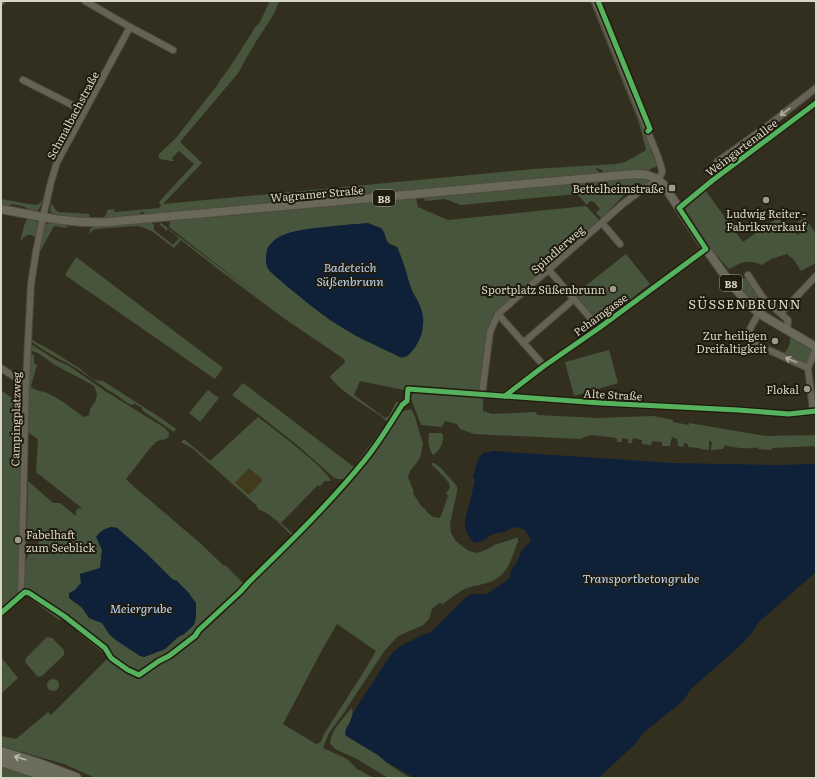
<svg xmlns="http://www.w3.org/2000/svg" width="817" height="779" font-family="Literata,serif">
<rect width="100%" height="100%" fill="#332f1e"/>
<g fill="#48553d" fill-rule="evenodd">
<path d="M270 1H279C275 14 268 23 261 34 253 46 245 59 239 72L180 142 202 163 163 204 534 169 616 164 625 162 646 150 639 123 590 1H592L650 144 652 149 651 151 657 165 656 167 650 169 649 172 605 173 600 169 597 168 596 169 599 172 600 174 141 215 145 213 144 212H141L137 217 105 218 104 217 107 213V210L113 209 115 212 159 208 161 205 159 202 194 164 179 151 172 158 174 161H171L160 159 158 155 176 138 218 84V83L230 67 251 34 255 27 259 24Z"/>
<path d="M633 178 648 180 649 182V184L644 187 640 183 638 184 635 183 608 212V215L603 218H601L596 213 600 209 594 202 590 201 587 205 577 194 461 205 445 199 425 201 424 197Z"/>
<path d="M705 190 743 242 782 215 790 227 798 235 801 232 798 222 805 218 816 234V263L801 271 794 260 787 254 771 259 762 265C747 259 742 262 729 269L711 249 685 210 688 205Z"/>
<path d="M416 198 418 207 448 220 586 206 602 223 498 314 490 332 482 394 408 386 405 387 404 390 360 381 354 395 385 418 389 416 396 402H400V406L362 461 348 479H337L333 477 321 466 297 445 259 415 232 395 243 383 354 467 387 422C382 416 376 413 370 409 356 400 340 390 330 377 334 371 340 368 345 362L344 359 282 317 218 269 181 240 174 248 153 232 142 227 137 226 95 229 92 231 89 234 90 229 93 227 151 222 154 225V230L173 245 179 238 168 229 165 231V229L159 224 161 223 256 295 169 227 170 222 172 220 239 215ZM352 224 384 232C386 242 388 243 397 247 400 254 403 262 406 270 407 276 409 282 411 288 413 294 417 298 419 304 427 324 422 348 402 358L356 336 329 319 314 308 271 272 266 263 267 248 278 237 289 233Z"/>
<path d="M1 199 35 205 39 204 42 200C41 203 41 208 38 210 34 213 26 207 22 206 19 205 15 205 12 204L11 205 6 206 1 205Z"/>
<path d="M51 203 52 204 55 209 58 212 89 214 90 216 88 218 54 215 50 211Z"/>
<path d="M27 219 35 220 39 223 35 248V237C29 232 24 236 20 242L24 226Z"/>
<path d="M49 223 51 224 52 223 65 225 68 227V228L54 226 41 250 39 249 42 239 44 227 46 224Z"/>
<path d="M626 254 650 284 599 324 575 294Z"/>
<path d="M76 257 223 368 215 379 65 275Z"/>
<path d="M746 278 751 280 759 292 757 295C763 300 767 305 766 313L750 301 736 284 742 279Z"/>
<path d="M790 337 813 351 807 364 783 354C788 350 791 343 790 337Z"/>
<path d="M31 339 39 344 47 348 79 368 94 380 103 381 161 418 176 429 174 432 143 411 141 407 135 404 131 405C123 401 117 394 108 390L76 368 52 355 33 343 31 341Z"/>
<path d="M30 345H32L56 360 69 366 105 391 165 428 169 433V436L166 439 157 441 151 447 126 479 132 485 200 543 223 565 226 566 244 584 229 601 200 627 201 630 230 604 257 575 296 538 332 500 367 459 399 412 411 409 415 417 423 444 421 455 418 461 410 471 408 477 414 492 413 494 417 499 421 506 425 509 427 512 433 517 439 518 441 516 448 496 446 493 450 488 449 483 445 478 432 465V463H434L441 468 455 484 457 487V492L450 524 451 533 455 540 463 547 469 551 477 553 486 550 494 545 516 538H518V541C514 551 511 564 504 572 494 584 480 584 467 588 458 592 451 598 443 604L439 603 432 609 429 619 423 625 398 636 385 650 343 714 329 733 323 748 347 759 357 769 374 778H95L64 764 1 746V736L16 739 48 712 51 715 111 655 102 652 62 619 59 620 27 596 29 592 24 586C25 573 23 559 32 549 34 546 37 546 39 542L36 536 27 528 28 481 53 503H60L76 516V510L80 508 83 509 36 472 38 439 27 432 29 353H31L34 355V363L37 365 31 386 32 388C37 391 42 391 47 393 60 399 71 407 82 416L85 417 89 415 90 409 95 402 97 395 96 391 94 386 91 384 55 365 38 353 32 351 30 348ZM111 527 117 528 146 553 172 579 177 581 196 617 193 625 184 634 178 637 165 649 144 657 110 635 102 623 89 618 82 608 69 598V593L75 590 81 583 80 574 100 568 102 550ZM337 624 376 651 363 673 324 734 321 742 316 744 283 724 322 650Z"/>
<path d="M609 350 618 383 574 396 565 362Z"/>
<path d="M1 390 24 407 22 427 23 460 19 594 1 611Z"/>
<path d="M208 390 219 398 200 422 189 413Z"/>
<path d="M414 392 483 397V411L492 414 536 412 537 415 598 418 653 416 673 420V422L689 425V423L766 436 816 435V446L773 448 771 450 759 449 758 448C755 447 753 448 751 448 747 449 729 447 725 445L723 449 711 450 712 442 709 441V450L700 449 699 448 688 447V444L684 443 683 447 678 446 677 439 672 437 670 446H662V442L652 441 651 445 642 444V440L633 438 632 443H628V439L622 438V442H617V438L591 435 580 439 474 434 460 429 457 424 445 421 442 427 421 425 411 399V395Z"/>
<path d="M258 417C271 427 328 469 331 481H325L320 486 318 485 281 523 293 534 294 536 293 537C285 529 270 512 259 510L255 504 192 448 181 442 184 439 210 461Z"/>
<path d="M429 433H441L443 435C444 442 440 451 433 455 428 448 428 441 429 433Z"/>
<path d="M47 637 52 638 64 650V655L42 676 38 677 25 662 26 658Z"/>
<path d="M1 657 18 678 1 694Z"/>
<circle cx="53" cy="685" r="6"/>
<path d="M352 708C354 716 350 722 346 729L348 737 378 755 397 770 410 778H388L357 759 335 749 330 743C331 729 344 718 352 708Z"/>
<path d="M1 766 36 778H1Z"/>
</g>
<path fill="#423a1c" d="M249 468 263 480 249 495 235 483Z"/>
<g fill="#0f2138">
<path d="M368 223 381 228 384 232 387 242 390 245 397 247C403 260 406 274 411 288 412 293 417 298 419 304 427 319 423 337 413 350 408 356 405 359 398 356 375 345 351 334 330 320 316 310 303 299 289 288 283 282 271 274 267 267 266 264 266 260 266 258 266 249 270 242 278 238 291 229 318 228 334 226 346 225 356 224 368 223Z"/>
<path d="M494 451 673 463 776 465 816 464V572L759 622 752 633 743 643 691 689 683 701 643 733 638 741 599 778H415L386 762 378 755 345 735 346 729 350 722 353 713 380 671 393 652 402 645 423 635 430 633 464 599 472 594H487L505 582 509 578 512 569 517 562 520 554 523 549 529 543 531 540 525 530 517 527 512 528 504 532 496 533 491 535 484 540 474 543C462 530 464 521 469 505 471 497 473 488 475 480L473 476 478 459 483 453Z"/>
<path d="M111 527 117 528 146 553 172 579 177 581 188 592 196 603V617L194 625 184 634 178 637 165 649 144 657 140 656 117 641 110 635 102 623 89 618 82 607 69 598V593L75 590 81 583 80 574 100 568 102 550 96 537C100 531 104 529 111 527Z"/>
</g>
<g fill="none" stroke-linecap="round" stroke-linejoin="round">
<g stroke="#4f4c3e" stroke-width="8">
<g id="minor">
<path d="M85 1 130 27 173 50"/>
<path d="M1 2 2 1"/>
<path d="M23 80 84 111"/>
<path d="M713 180 714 170 717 162 770 124 816 88"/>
<path d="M679 208 713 180 816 103"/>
<path d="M602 223 620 244"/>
<path d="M548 269 599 328"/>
<path d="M748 275 763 298 788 320 787 330"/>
<path d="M759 313C755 321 746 331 749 341L808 368"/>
<path d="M781 313 816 276"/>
<path d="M498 314 544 366"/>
<path d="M523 343 574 299"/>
<path d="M1 368 19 380 26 381"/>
<path d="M408 389 601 403 738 410 789 414 816 411"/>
<path d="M482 394 490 332 498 314 624 203 639 192 658 180 662 173V170L658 157 595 1"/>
<path d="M505 396 544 366 599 328 706 249"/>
<path d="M813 411 808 368 816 348"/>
<path d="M1 613 21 595 26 381 31 284 36 252 43 217 51 182 57 162 130 27"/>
</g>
</g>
<g stroke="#4f4c3e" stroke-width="10">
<path id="major" d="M1 209C37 216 71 224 108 222L624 175 638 174 647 175 655 178 663 184 706 249 726 277 744 299 753 308 765 317 816 347"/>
</g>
<g stroke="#4f4c3e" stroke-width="12">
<g id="highway">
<path d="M1 752 39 764 76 778"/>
<path d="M1 761 53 778"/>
</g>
</g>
<use href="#minor" stroke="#666356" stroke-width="6"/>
<use href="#major" stroke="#696859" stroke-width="8"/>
<use href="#highway" stroke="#6c6e5b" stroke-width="10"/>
<g stroke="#1f1c0f" stroke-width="8">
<g id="cycleway">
<path d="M598 1 650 129 648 131"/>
<path d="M505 396 544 366 599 328 706 249 679 208 713 180 816 103"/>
<path d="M1 613 25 592 29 593 64 616 105 648 111 658 128 670 139 675 159 661 169 656 195 636 199 630 240 592 249 582C289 543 329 504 364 461 378 444 390 424 402 405L407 401 408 389 601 403 738 410 789 414 816 411"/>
</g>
</g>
<use href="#cycleway" stroke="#56b35d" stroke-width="5"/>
</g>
<defs><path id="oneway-shaft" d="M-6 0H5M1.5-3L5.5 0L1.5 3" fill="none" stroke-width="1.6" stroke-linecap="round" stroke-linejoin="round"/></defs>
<g stroke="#b1ad9d">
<use href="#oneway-shaft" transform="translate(785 112) rotate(143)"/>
<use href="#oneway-shaft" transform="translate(791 360) rotate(-157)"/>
</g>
<use stroke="#bebba9" href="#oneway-shaft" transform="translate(20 758) rotate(-163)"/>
<g fill="#9f9b89" stroke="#1f1c0f" stroke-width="1.5">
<rect x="668" y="184" width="8" height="8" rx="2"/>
<circle cx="766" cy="200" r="4"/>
<circle cx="613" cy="289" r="4"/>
<circle cx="775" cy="341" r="4"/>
<circle cx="807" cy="389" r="4"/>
<circle cx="18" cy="540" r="4"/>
</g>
<g text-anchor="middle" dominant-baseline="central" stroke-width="4" stroke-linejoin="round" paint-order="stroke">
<g fill="#1f1c0f" stroke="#a19e8d" stroke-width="1">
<rect x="373" y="190" width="22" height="16" rx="3"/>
<rect x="720" y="275" width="22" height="16" rx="3"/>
</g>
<g font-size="10" font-weight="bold" fill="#d9d5c3">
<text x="384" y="198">B8</text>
<text x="731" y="283">B8</text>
</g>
<g font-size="11" fill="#d9d5c3" stroke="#1f1c0f">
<text transform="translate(72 115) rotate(-62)">Schmalbachstraße</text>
<text transform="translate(741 147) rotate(-37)">Weingartenallee</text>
<text transform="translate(317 193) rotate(-5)">Wagramer Straße</text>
<text transform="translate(557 249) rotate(-41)">Spindlerweg</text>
<text transform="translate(600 314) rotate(-36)">Pehamgasse</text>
<text transform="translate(613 394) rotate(3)">Alte Straße</text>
<text transform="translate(15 419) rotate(-89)">Campingplatzweg</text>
</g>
<g font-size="11" fill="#d9d5c3" stroke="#1f1c0f" text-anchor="end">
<text x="664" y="188">Bettelheimstraße</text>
<text x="766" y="213" text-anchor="middle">Ludwig Reiter -<tspan x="766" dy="13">Fabriksverkauf</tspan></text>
<text x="605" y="289">Sportplatz Süßenbrunn</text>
<text x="767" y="335">Zur heiligen<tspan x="767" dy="13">Dreifaltigkeit</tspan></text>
<text x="799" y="389">Flokal</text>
<text x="26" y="534" text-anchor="start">Fabelhaft<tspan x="26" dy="13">zum Seeblick</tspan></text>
</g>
<g font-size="12" font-style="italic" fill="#bcd4f5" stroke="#1f1c0f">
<text x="350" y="267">Badeteich<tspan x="350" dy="14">Süßenbrunn</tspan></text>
<text x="641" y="578">Transportbetongrube</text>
<text x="141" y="608">Meiergrube</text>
</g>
<g font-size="13" letter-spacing="1" fill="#d9d5c3" stroke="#1f1c0f">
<text x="745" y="303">SÜSSENBRUNN</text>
</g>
</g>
<rect width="817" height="779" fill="none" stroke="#d9d5c3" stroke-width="4"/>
</svg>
